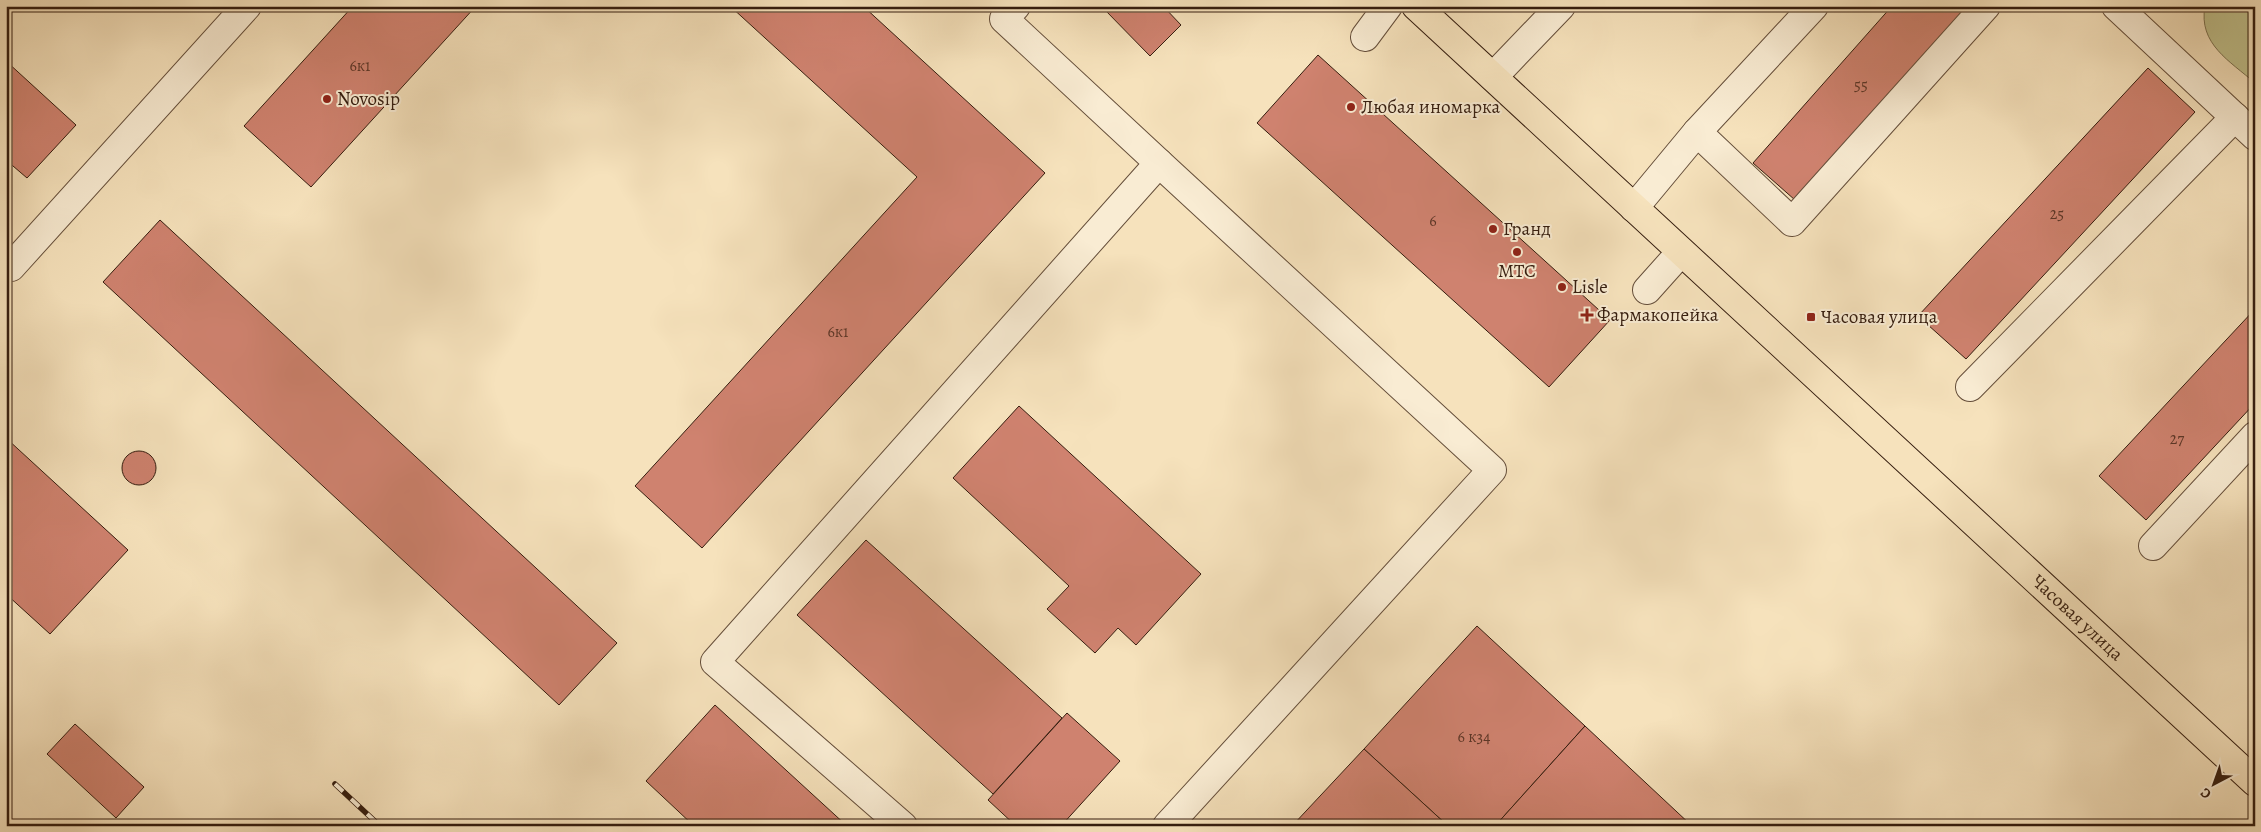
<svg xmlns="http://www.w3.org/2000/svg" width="2261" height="832" font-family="Alegreya,serif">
<rect width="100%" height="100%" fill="#f6e2bc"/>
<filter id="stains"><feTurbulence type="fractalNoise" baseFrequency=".004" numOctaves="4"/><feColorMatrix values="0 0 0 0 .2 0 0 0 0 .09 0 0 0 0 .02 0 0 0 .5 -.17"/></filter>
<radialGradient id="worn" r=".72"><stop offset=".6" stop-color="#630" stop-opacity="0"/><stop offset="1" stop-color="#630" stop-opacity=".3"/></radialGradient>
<path fill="#c1c28d" stroke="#7b704e" d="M2205 6H2255V83C2230 61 2198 44 2205 6Z"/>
<g fill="#cf826f" stroke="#351d0f">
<path d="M353 6H476L311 187 244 126Z"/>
<path d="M730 6H863L1045 173 702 548 635 486 917 177Z"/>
<path d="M1109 6H1163L1181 25 1150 56 1105 10Z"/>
<path d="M1892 6H1968L1795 200 1753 163Z"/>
<path d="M1318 55 1610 320 1549 387 1257 123Z"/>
<path d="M6 61 76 125 27 178 6 160Z"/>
<path d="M2148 68 2195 112 1966 359 1918 316Z"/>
<path d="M160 220 617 643 559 705 103 282Z"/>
<path d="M2255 309V403L2146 520 2099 476Z"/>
<path d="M1019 406 1201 574 1136 645 1118 628 1095 653 1047 609 1069 586 953 478Z"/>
<path d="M6 438 128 550 50 634 6 594Z"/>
<circle cx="139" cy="468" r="17"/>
<path d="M866 540 1062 718 993 794 797 615Z"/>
<path d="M1477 626 1585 726 1495 826H1448L1364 749Z"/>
<path d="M715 705 847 826H694L646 781Z"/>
<path d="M1067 713 1120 761 1061 826H1016L988 800Z"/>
<path d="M75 724 144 787 116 818 47 754Z"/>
<path d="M1585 726 1692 826H1495Z"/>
<path d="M1364 749 1448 826H1292Z"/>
</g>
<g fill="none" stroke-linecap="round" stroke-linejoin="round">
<g stroke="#654e3a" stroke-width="30">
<g id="minor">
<path d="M2116 6 2255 136"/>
<path d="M1365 37 1388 6"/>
<path d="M1493 77 1561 6"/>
<path d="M1697 132 1792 222 1986 6"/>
<path d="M1159 163 1492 470 1167 826"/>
<path d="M1634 208 1697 132 1814 6"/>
<path d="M11 267 247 6"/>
<path d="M1647 290 1681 252"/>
<path d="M1970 387 2235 117"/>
<path d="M2153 546 2255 436"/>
<path d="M903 826 715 662 1159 163 1004 19 1016 6"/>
</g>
</g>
<g stroke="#351d0f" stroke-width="30">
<g id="major">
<path id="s1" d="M1416 6 2255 782"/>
</g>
</g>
<use href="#minor" stroke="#f9ecd3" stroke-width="28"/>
<use href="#major" stroke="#f6e2bc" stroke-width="28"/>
<g stroke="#351d0f" stroke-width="5.5">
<path id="rail" d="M335 784 380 826"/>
</g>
<use href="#rail" stroke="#f9ecd3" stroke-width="4" stroke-dasharray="11" stroke-linecap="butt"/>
</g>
<g fill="#8f2418" stroke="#f9ecd3" stroke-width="2">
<circle cx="327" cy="99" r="5"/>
<circle cx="1351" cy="107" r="5"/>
<circle cx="1493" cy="229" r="5"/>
<circle cx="1517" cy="252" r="5"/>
<circle cx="1562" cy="287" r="5"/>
<path d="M1584.5 307.5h5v5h5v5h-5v5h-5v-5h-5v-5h5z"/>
<rect x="1806" y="312" width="10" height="10" rx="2.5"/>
</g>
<g text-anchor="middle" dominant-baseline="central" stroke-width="4" stroke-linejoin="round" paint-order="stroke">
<g font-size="16" fill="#5c3627">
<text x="360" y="66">6к1</text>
<text x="1861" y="85">55</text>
<text x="2057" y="214">25</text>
<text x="1433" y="221">6</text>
<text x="838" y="332">6к1</text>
<text x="2177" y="439">27</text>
<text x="1474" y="737">6 к34</text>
</g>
<g font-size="19" fill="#351d0f" stroke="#f9ecd3" text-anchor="start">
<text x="337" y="99">Novosip</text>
<text x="1361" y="107">Любая иномарка</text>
<text x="1503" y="229">Гранд</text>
<text x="1517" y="271" text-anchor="middle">МТС</text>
<text x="1572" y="287">Lisle</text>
<text x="1597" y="315">Фармакопейка</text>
<text x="1821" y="317">Часовая улица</text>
</g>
<g font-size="19" fill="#351d0f" stroke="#f9ecd3">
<text stroke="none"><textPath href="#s1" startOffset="901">Часовая улица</textPath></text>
</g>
</g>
<rect width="2261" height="832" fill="none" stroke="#f6e2bc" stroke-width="25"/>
<rect x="8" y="8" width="2246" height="817" fill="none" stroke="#351d0f" stroke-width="2.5"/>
<rect x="12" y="12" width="2236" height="807" fill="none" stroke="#351d0f"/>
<g transform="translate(2214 784) rotate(221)" stroke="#f9ecd3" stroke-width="4" paint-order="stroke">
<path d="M0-4L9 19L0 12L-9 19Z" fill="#351d0f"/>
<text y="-8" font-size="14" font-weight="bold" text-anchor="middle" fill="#351d0f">С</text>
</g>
<rect width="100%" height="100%" filter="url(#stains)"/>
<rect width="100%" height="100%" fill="url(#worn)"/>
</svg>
